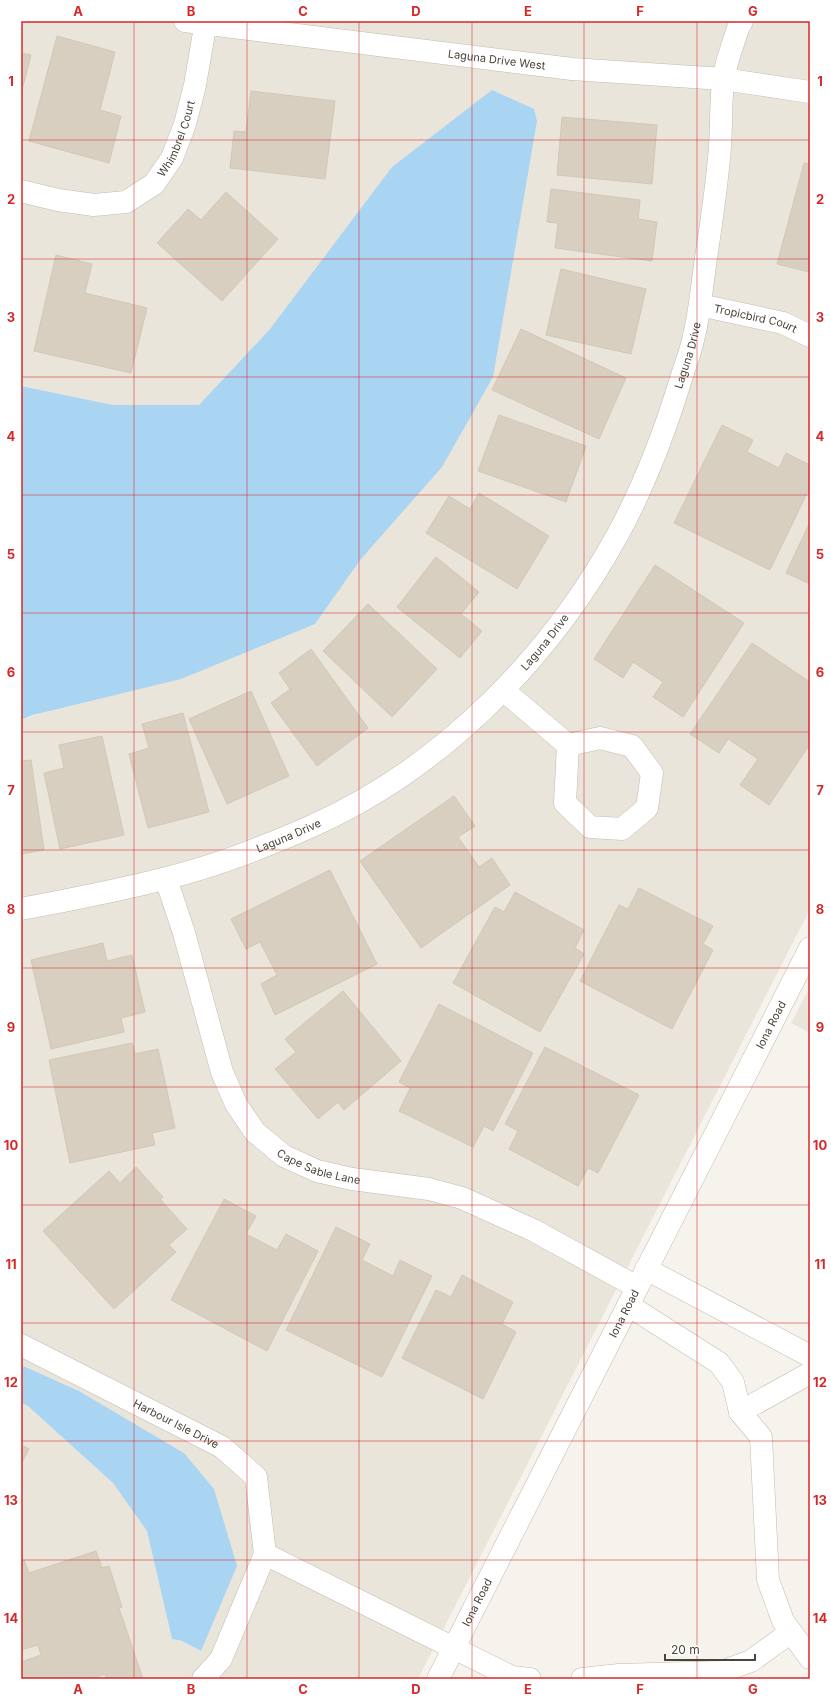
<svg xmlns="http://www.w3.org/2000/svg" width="831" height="1700" font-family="Inter,sans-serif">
<rect width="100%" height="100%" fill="#f6f3ec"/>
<g fill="#eae5da">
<path d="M21 21H810V909L418 1679H21V1403L28 1406 113 1483 147 1531 172 1639 182 1641 201 1651 184 1453 79 1391 21 1365V720L315 624 361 559 270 329 199 406 113 405 21 386Z"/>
<path d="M810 987V1033L791 1023Z"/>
</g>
<g fill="#a9d4f2">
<path d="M492 90 534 109 537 121 493 377 442 467 361 559 315 624 181 679 33 715 21 720V386L113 405H199L270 329 392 167Z"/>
<path d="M21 1365 79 1391 184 1453 214 1489 237 1566 201 1651 182 1641 172 1639 147 1531 113 1483 28 1406 21 1403Z"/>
</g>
<g fill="#d8cfc1" stroke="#d3c7b4">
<path d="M57 36 115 52 100 110 121 116 109 163 29 141Z"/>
<path d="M21 53 31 55 21 94Z"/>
<path d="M251 91 335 101 325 179 230 168 234 131 246 132Z"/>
<path d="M562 117 657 125 652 184 557 175Z"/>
<path d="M804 163 810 164V272L777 264Z"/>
<path d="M551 189 640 200 638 219 657 222 652 261 555 248 558 223 547 222Z"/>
<path d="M226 192 278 239 222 301 157 243 188 209 201 220Z"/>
<path d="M56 255 92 264 85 293 147 308 131 373 34 351Z"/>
<path d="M561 269 646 289 631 354 546 335Z"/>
<path d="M521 329 626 378 599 439 492 390Z"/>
<path d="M499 415 586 446 566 502 478 471Z"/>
<path d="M722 425 753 440 747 452 779 468 786 453 810 465V487L770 570 674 523Z"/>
<path d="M479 493 549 536 517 589 426 533 449 496 470 509Z"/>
<path d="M810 522V584L786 573Z"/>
<path d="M436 557 479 592 461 614 482 631 460 658 397 607Z"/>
<path d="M655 565 744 623 683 717 653 697 663 682 633 662 623 678 594 659Z"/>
<path d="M368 604 437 669 392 717 323 651Z"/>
<path d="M752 643 810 682V744L769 805 740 785 758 759 728 739 719 753 690 734Z"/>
<path d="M311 649 368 728 317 766 271 703 290 689 279 673Z"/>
<path d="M251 691 289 776 227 804 189 719Z"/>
<path d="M183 713 209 812 148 828 129 754 149 748 142 724Z"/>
<path d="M102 736 124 835 60 849 44 773 64 768 59 745Z"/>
<path d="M31 760 44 850 21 854V761Z"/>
<path d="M454 796 475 826 458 837 479 867 492 858 510 885 421 948 360 861Z"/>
<path d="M330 870 377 964 275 1015 261 984 277 975 260 942 246 949 231 919Z"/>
<path d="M639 888 713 926 703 944 713 950 672 1029 580 981 619 905 628 909Z"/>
<path d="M515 892 584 930 575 948 584 954 540 1032 453 983 495 907 504 912Z"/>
<path d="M103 943 107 961 132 955 145 1012 121 1018 124 1032 51 1049 31 960Z"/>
<path d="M343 991 401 1061 344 1110 338 1102 318 1119 275 1069 296 1052 285 1039Z"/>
<path d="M439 1004 533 1053 493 1131 484 1126 473 1147 399 1111 410 1088 399 1082Z"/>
<path d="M132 1043 135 1054 158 1049 175 1128 152 1133 155 1145 70 1163 49 1060Z"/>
<path d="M545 1047 639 1095 598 1173 588 1168 578 1186 509 1149 518 1131 505 1124Z"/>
<path d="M136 1167 163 1197 160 1199 187 1229 169 1245 176 1252 114 1309 43 1231 109 1171 120 1183Z"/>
<path d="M224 1199 256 1216 246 1234 277 1250 286 1234 318 1251 267 1351 171 1300Z"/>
<path d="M336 1227 370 1244 362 1260 393 1276 400 1260 432 1276 382 1377 286 1330Z"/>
<path d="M462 1275 513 1302 502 1324 516 1332 483 1399 402 1358 436 1290 451 1297Z"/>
<path d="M21 1445 29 1449 21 1464Z"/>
<path d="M96 1551 102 1568 109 1566 122 1607 119 1608 143 1679H107L105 1674 91 1679H21V1662L41 1655 38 1645 21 1650V1561L24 1560 29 1573Z"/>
</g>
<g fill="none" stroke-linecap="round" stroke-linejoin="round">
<g stroke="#c2bbae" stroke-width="23">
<g id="minor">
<path id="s1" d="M185 21 572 69 723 79 810 92"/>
<path id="s2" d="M21 191 58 200 94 205 126 202 154 184 172 158 185 124 195 85 206 21"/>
<path id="s3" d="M700 305 783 323 810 336"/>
<path d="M503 690 568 745"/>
<path d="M600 738 632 746 652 773 647 808 622 829 590 827 565 803 568 745Z"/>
<path id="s4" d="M166 879 184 933 222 1072 236 1104 255 1132 284 1156 317 1171 352 1179 429 1189 462 1198 533 1230 637 1287"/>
<path id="s5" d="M21 909C69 900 116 891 163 879 213 867 265 847 312 826 442 768 550 658 618 534 644 486 664 434 680 382 684 368 690 354 693 340 700 313 702 285 706 258 711 225 716 192 719 158 722 133 720 108 723 82 725 64 733 45 738 28L742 21"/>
<path d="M646 1269 810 1356"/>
<path d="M628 1305 719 1363 733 1382 740 1412 761 1437 768 1580 783 1621 810 1658"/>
<path id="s6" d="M21 1345 222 1447 256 1477 265 1554 512 1677 530 1679"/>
<path d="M740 1412 810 1373"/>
<path d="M203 1679 221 1659 265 1554"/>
<path id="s7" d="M438 1679 810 948"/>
<path d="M582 1679 619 1675 721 1672 751 1661 791 1632"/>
</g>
</g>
<use href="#minor" stroke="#fff" stroke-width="22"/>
</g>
<path fill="none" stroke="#d62828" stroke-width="1" stroke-opacity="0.55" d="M134 21V1679M247 21V1679M359 21V1679M472 21V1679M584 21V1679M697 21V1679M21 140H810M21 259H810M21 377H810M21 495H810M21 613H810M21 732H810M21 850H810M21 968H810M21 1087H810M21 1205H810M21 1323H810M21 1441H810M21 1560H810"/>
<g text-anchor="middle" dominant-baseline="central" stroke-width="3" stroke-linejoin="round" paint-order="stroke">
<g font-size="11" fill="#4b4439" stroke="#fff">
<text stroke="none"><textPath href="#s1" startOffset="314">Laguna Drive West</textPath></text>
<text stroke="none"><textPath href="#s2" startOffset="191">Whimbrel Court</textPath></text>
<text stroke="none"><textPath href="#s3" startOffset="57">Tropicbird Court</textPath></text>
<text stroke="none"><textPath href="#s5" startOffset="926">Laguna Drive</textPath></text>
<text stroke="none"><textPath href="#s5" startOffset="603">Laguna Drive</textPath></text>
<text stroke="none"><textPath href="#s5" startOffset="278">Laguna Drive</textPath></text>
<text stroke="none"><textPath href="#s7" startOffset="734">Iona Road</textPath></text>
<text stroke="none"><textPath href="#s4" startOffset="344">Cape Sable Lane</textPath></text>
<text stroke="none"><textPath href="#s7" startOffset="410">Iona Road</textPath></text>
<text stroke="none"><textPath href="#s6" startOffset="174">Harbour Isle Drive</textPath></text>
<text stroke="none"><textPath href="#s7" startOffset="86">Iona Road</textPath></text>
</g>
</g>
<rect width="831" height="1700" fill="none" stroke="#ffffff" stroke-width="44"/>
<path d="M665 1654v6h90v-6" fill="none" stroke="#4b4439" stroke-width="2"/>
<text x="671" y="1654" font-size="12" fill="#4b4439" stroke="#ffffff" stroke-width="3" paint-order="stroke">20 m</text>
<rect x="22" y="22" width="787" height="1656" fill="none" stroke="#d62828" stroke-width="1.5"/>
<g font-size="13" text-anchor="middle" font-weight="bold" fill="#d62828">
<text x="78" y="16">A</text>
<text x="191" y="16">B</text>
<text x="303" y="16">C</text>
<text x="416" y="16">D</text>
<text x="528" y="16">E</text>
<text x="640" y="16">F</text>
<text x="753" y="16">G</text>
<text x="11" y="86">1</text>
<text x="820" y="86">1</text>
<text x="11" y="204">2</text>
<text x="820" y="204">2</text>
<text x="11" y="322">3</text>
<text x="820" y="322">3</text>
<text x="11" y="441">4</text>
<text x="820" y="441">4</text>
<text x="11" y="559">5</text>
<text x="820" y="559">5</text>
<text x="11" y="677">6</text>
<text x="820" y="677">6</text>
<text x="11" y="795">7</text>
<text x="820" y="795">7</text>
<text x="11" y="914">8</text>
<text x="820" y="914">8</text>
<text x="11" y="1032">9</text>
<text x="820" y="1032">9</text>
<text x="11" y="1150">10</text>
<text x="820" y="1150">10</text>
<text x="11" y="1269">11</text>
<text x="820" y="1269">11</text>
<text x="11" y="1387">12</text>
<text x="820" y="1387">12</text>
<text x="11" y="1505">13</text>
<text x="820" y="1505">13</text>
<text x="11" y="1623">14</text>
<text x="820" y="1623">14</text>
<text x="78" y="1694">A</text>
<text x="191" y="1694">B</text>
<text x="303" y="1694">C</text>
<text x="416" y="1694">D</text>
<text x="528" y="1694">E</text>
<text x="640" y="1694">F</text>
<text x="753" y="1694">G</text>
</g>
</svg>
